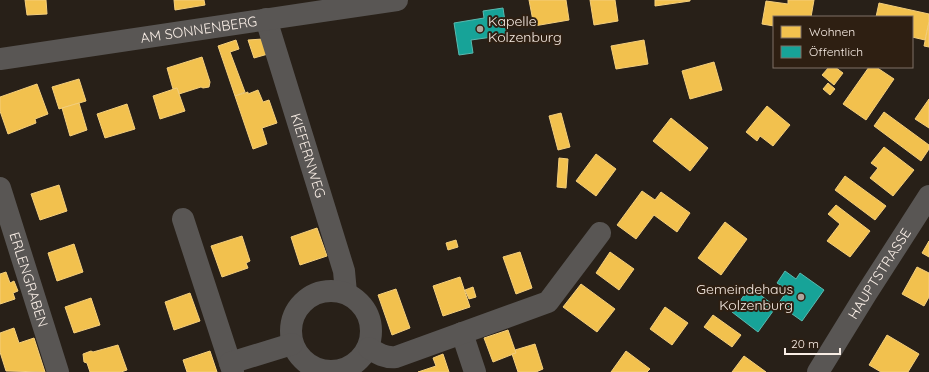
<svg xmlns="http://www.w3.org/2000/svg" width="929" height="372" font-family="Quicksand,sans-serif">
<rect width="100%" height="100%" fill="#282018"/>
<g fill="#f2c14e" stroke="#f4ce7b">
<path d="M25 0H46L47 14 27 15Z"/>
<path d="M174 0H204L205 5 175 10Z"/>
<path d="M529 0H566L569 20 534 26Z"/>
<path d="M590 0H615L618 21 594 25Z"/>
<path d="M655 0H690V1L655 6Z"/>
<path d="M788 0H814L811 17H774V26L762 24 766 1 788 4Z"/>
<path d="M879 3 929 14V22L925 40 912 37V17H876Z"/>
<path d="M929 22V47L924 46Z"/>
<path d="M263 39 268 54 254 58 248 40Z"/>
<path d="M236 40 239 49 230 52 245 92 235 96 218 46Z"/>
<path d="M644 40 648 64 616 69 611 46Z"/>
<path d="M202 57 210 82 209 87 203 88 201 87 179 94 177 88 173 89 167 68Z"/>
<path d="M714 62 722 90 690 99 682 71Z"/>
<path d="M829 67H835L843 73 834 85 822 75Z"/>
<path d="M869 67H876L894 79 866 120 843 104Z"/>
<path d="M79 79 86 101 59 109 52 87Z"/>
<path d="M828 83 835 89 830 95 823 89Z"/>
<path d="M37 84 48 114 35 119 36 123 8 134 0 111V97Z"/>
<path d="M177 88 185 111 160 119 153 96Z"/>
<path d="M258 90 263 102 269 100 277 123 262 128 267 144 253 149 235 96 248 92V94Z"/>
<path d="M929 99V128L915 119Z"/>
<path d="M79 103 87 130 70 136 62 108Z"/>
<path d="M127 104 135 129 105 138 97 114Z"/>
<path d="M767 106 790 125 773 146 760 136 757 141 746 132Z"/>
<path d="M884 112 929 145V149L921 161 874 126Z"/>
<path d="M561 113 570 147 558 150 549 116Z"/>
<path d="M671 118 708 148 690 171 653 141Z"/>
<path d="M884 147 914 170 893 196 870 178 878 168 871 163Z"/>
<path d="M596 154 616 169 596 196 576 181Z"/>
<path d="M559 158 568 159 566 188 557 187Z"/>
<path d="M845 176 886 206 875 220 835 190Z"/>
<path d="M59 185 67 211 40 220 31 194Z"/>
<path d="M642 191 655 200 661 192 690 213 677 232 654 215 636 239 617 225Z"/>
<path d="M836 205 870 231 850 257 827 241 840 224 828 214Z"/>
<path d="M725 222 747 239 721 275 698 258Z"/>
<path d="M317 228 327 256 300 265 291 237Z"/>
<path d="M242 236 250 261 246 263 248 268 222 277 211 246Z"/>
<path d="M456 240 458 247 448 250 446 243Z"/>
<path d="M929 241V257L922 253Z"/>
<path d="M74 244 83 272 57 281 48 253Z"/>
<path d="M520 252 532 288 516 294 503 257Z"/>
<path d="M610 252 634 269 619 290 596 273Z"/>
<path d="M917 267 929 273V297L924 306 902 294Z"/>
<path d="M6 272 10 283 14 281 18 291 13 293 15 299 0 304V274Z"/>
<path d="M460 277 470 307 443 316 433 286Z"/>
<path d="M581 284 615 309 597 332 563 307Z"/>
<path d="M473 287 476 297 469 299 465 290Z"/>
<path d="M396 289 410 328 392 335 378 295Z"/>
<path d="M190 293 200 321 174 330 165 302Z"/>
<path d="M91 298 100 325 74 333 65 307Z"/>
<path d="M665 307 688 323 672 345 650 329Z"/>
<path d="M713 315 741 335 732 347 704 327Z"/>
<path d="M14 328 19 343 34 338 45 372 6 371 0 352V333Z"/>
<path d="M508 330 516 353 493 362 484 338Z"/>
<path d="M887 335 919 354 908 372H881L869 365Z"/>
<path d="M535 344 543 369 536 372H518L512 354 516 353 515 350Z"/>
<path d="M118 345 127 370 121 372H90L87 363 84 362 83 354 91 351 93 352Z"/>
<path d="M210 351 217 372H187L183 360Z"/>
<path d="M626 351 650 369 647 372H611Z"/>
<path d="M443 354 449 372H418L436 366 433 358Z"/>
<path d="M744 356 766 372H732Z"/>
</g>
<g fill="#17a398" stroke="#5ab9af">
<path d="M503 8 507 35 471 40 473 53 459 55 454 23 484 18 483 11Z"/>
<path d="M785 271 796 279 800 273 824 290 802 321 778 304 788 290 777 283Z"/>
<path d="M750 287 776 307 758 332 732 312Z"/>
</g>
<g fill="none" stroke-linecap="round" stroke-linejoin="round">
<g stroke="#595654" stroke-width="22">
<path id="s1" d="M266 19 344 271 346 293"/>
<path id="s2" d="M0 59 397 0"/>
<path id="s3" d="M0 188 58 372"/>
<path d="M183 219 233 372"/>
<circle cx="331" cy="331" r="40"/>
<path d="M462 333 475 372"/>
<path d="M369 348C378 354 385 358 396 357L548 302 600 233"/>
<path d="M230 363 292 344"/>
<path id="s4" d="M818 372 866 294 929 196"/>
</g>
</g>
<g fill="#afa59d" stroke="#2e1f12" stroke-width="1.5">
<circle cx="480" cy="29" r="4"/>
<circle cx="801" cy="297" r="4"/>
</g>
<g text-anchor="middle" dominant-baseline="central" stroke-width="4" stroke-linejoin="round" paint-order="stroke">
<g font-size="14" fill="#f8ede5" stroke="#2e1f12" text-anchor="start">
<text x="488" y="21">Kapelle<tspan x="488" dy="16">Kolzenburg</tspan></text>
<text x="793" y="289" text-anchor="end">Gemeindehaus<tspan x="793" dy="16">Kolzenburg</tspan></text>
</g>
<g font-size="14" fill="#f8ede5" stroke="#2e1f12">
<text stroke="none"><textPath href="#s2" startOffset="201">AM SONNENBERG</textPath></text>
<text stroke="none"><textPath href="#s1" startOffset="143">KIEFERNWEG</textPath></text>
<text stroke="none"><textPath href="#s4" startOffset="116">HAUPTSTRASSE</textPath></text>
<text stroke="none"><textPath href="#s3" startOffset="96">ERLENGRABEN</textPath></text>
</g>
</g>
<rect x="773" y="16" width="140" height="52" fill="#2e1f12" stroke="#7f7166"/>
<rect x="781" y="26" width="20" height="12" fill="#f2c14e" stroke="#7f7166"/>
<text x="809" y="36" font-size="12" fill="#f8ede5">Wohnen</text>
<rect x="781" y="46" width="20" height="12" fill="#17a398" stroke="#7f7166"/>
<text x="809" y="56" font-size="12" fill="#f8ede5">Öffentlich</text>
<path d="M785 348v6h55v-6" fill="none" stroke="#f8ede5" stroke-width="2"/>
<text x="791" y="348" font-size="12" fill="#f8ede5" stroke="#2e1f12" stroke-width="3" paint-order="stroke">20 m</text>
</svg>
